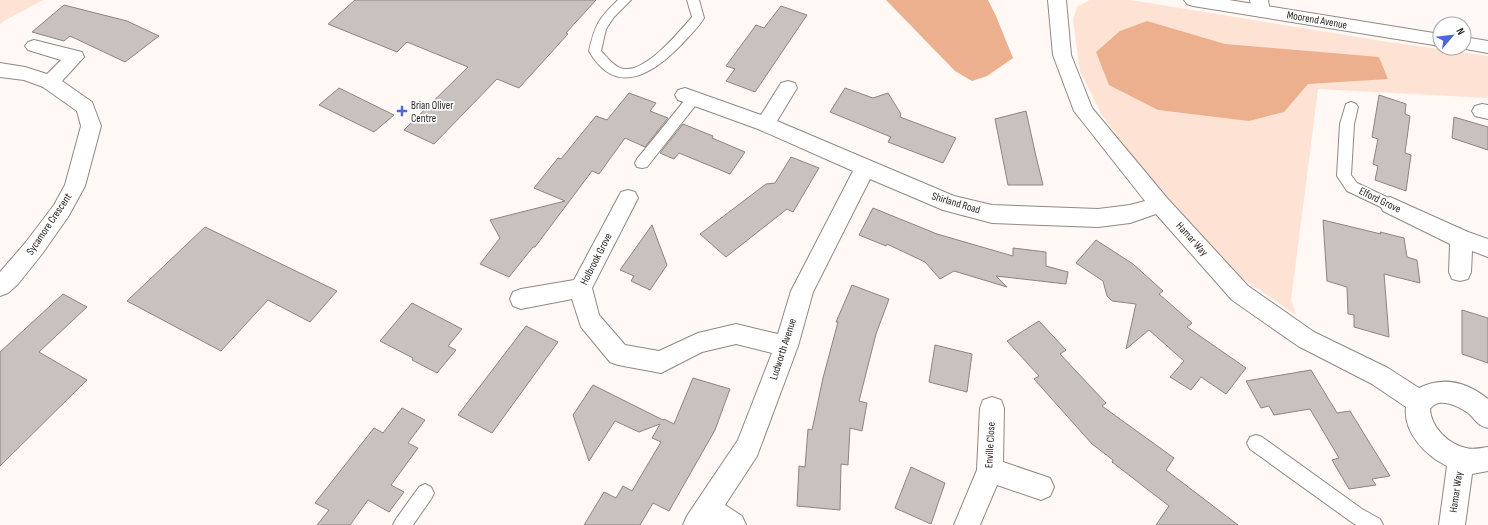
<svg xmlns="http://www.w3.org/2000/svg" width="1488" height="525" font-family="'Sofia Sans Condensed',sans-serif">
<rect width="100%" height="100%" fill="#fff8f4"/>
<g fill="#fee2d3">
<path d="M0 0H43L4 21 0 25Z"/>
<path d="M1090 0H1130L1382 41 1488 56V98L1318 89 1291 300 1296 315 1236 274 1136 161 1102 115 1080 71 1073 20 1077 7Z"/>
</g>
<g fill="#ecb08f">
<path d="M886 0H988L996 16 1013 58 987 76 972 81 955 71Z"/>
<path d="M1147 21 1225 44 1379 57 1388 79 1308 84 1284 112 1249 121 1158 110 1109 85 1096 52 1120 31Z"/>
</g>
<g fill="#c9c1bd" stroke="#8b8480">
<path d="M355 0H596L566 33 568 34 519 88 497 79 434 144 404 130 468 67 407 42 397 52 328 24Z"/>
<path d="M64 5 127 21 159 36 125 62 70 36 64 41 32 32Z"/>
<path d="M781 6 807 15 755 92 726 81 735 69 726 66 756 25 764 28Z"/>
<path d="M339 88 394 115 374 132 319 105Z"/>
<path d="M845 88 873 98 888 93 901 114 900 117 956 138 943 163 888 142 891 137 830 112Z"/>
<path d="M629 93 656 103 650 111 668 118 645 147 625 138 599 174 592 171 535 247H533L509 277 480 264 500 238 490 220 565 201 534 188 558 158 561 159 596 116 607 120Z"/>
<path d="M1379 95 1406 104 1405 114 1410 116 1405 153 1411 155 1406 191 1375 180 1378 166 1373 164 1378 139 1372 137Z"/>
<path d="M1026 111 1035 152 1043 185H1008L995 119Z"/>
<path d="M1454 117 1488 127V150L1452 138Z"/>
<path d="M683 124 713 136 712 138 745 152 730 174 679 153 674 159 660 153Z"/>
<path d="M791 157 819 168 793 212 787 209 726 257 700 234 766 184 775 183Z"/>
<path d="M873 208 937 234 1013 256V248L1046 252V266L1068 272 1066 284 996 276 1007 287 954 271 940 279 925 262 887 244 886 246 859 235Z"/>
<path d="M1323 220 1381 234 1380 232 1404 238 1407 257 1417 260 1420 283 1384 274 1389 337 1354 327V315L1348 314 1347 287 1327 281Z"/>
<path d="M652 225 667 265 650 290 631 281 634 276 620 270Z"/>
<path d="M205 227 337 291 310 322 268 300 221 351 127 301Z"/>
<path d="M1096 240 1133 264 1163 291 1159 294 1192 323 1187 327 1246 368 1226 394 1201 377 1191 390 1170 377 1184 361 1149 330 1126 349 1136 304 1112 301 1107 296 1103 281 1076 263Z"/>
<path d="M852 285 889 299 876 334 859 401 867 403 862 431 850 428 848 465 841 464 840 510 797 506 799 466 805 467 808 429 812 430 823 378 838 322H836Z"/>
<path d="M63 294 87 307 39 352 87 380 0 466V352Z"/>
<path d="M412 303 462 329 448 346 456 350 437 373 412 360 413 358 380 341Z"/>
<path d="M1462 310 1488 318V363L1462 354Z"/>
<path d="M1039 321 1066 350 1060 354 1106 403 1102 406 1174 458 1166 470 1238 525H1156L1169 506 1112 462 1113 460 1092 444 1034 379 1039 376 1007 341Z"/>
<path d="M526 326 558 342 492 433 458 415Z"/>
<path d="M935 345 972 354 967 392 929 382Z"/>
<path d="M1311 370 1337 413 1350 411 1390 476 1372 479 1376 485 1349 489 1332 460 1339 458 1310 409 1274 415 1269 406 1261 408 1246 381Z"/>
<path d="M693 378 730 389 715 430 669 511 653 503 640 525H584L604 492 616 498 623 486 632 491 661 442 652 438 660 424 639 432 615 421 589 461 573 415 593 385 663 420 664 419 674 424Z"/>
<path d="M402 408 425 420 408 443 418 448 391 485 404 492 389 512 368 500 350 525H317L329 510 315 503 374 428 383 433Z"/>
<path d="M911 467 945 483 931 524 895 508Z"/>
</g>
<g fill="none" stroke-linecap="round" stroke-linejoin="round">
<g stroke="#8f8884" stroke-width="2">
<g id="service">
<path d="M618 0H631L614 17 606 29 601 51C607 57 616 69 625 69 647 71 679 32 692 17L687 0H699L704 18C698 28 689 36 682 44 653 74 616 98 589 51 595 25 598 19 618 0Z"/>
<path d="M694 93 699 95 701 98 699 101 647 167 642 168 637 167 635 163 637 159 689 95Z"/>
<path d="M1351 102 1356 104 1358 107 1354 124 1351 175 1357 183 1395 201 1397 205 1395 209 1390 211 1385 209 1347 191 1337 176 1340 124 1346 104Z"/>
<path d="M1256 435 1262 437 1362 509 1380 519 1383 525H1356L1350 521 1250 449 1247 443 1250 437Z"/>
<path d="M425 484 431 487 434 493 431 499 413 525H393L396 519 419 487Z"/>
</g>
</g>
<g stroke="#8f8884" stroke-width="2">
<g id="minor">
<path d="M1048 0H1066L1071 55 1092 108 1167 198 1248 286 1314 332 1388 368 1419 388C1443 376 1467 382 1488 399V428C1485 427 1481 426 1479 424 1475 421 1472 416 1468 413 1458 406 1439 396 1430 409 1431 427 1448 444 1466 448 1473 450 1481 448 1488 447V471L1472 474 1465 525H1439L1447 466C1426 456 1403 433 1406 407L1372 384 1298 346 1232 300 1156 214 1130 223 1098 227 992 223 943 210 870 179 813 292 798 346 757 456 725 505 742 516 746 525H683L687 516 738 440 772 353 736 344 702 352 661 373 618 365 610 362 581 327 572 299 521 309 513 306 510 299 513 292 521 289 574 280 621 192 628 190 635 192 638 198 592 288 599 315 625 345 659 351 698 333 736 324 778 334 791 291 853 171 758 129 678 100 675 95 678 90 685 88 761 115 781 83 788 81 795 83 797 88 777 121 954 196 992 205 1098 209 1130 205 1145 201 1074 111 1053 55Z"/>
<path d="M1250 0H1268L1270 11 1267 15 1261 17 1255 15 1252 11Z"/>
<path d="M34 40 82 52 84 57 62 81 92 102 101 126 85 186 68 217 42 254 18 284 8 293 0 296V272L26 242 54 205 65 185 81 126 77 111 43 87 24 80 0 77V63L25 67 47 74 61 60 28 50 25 46 28 42Z"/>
<path d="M1482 104 1488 105V119L1475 116 1472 111 1475 106Z"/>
<path d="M1390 197 1468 232 1488 239V257L1472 251 1471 272 1468 279 1460 281 1452 279 1449 272 1450 244 1383 211 1380 205 1383 199Z"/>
<path d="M992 397 1001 400 1004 408 1003 462 1050 478 1054 487 1050 496 1041 500 997 485 980 525H954L977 470 980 408 983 400Z"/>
</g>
</g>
<g stroke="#8f8884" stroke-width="2">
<g id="tertiary">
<path d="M1184 0H1229L1440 34V46L1193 6 1187 4Z"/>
<path d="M1464 37 1488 41V53L1460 48H1464Z"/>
</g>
</g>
<use href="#service" fill="#fff" fill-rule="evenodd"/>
<use href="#minor" fill="#fff" fill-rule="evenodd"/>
<use href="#tertiary" fill="#fff" fill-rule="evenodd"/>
</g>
<path fill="#4e67dc" stroke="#fff" stroke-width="1.5" d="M400 105h4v4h4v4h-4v4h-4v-4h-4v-4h4z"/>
<g text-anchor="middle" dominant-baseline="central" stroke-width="3.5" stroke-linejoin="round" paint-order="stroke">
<g font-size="11" fill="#221f1d" stroke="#fff">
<text transform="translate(1317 20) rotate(10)">Moorend Avenue</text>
<text transform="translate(1380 200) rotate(26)">Elford Grove</text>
<text transform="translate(956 203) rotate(17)">Shirland Road</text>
<text transform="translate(49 224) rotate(-56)">Sycamore Crescent</text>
<text transform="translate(1192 239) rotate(48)">Hamar Way</text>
<text transform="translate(596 259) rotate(-63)">Holbrook Grove</text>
<text transform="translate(783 349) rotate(-72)">Ludworth Avenue</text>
<text transform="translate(990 445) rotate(-87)">Enville Close</text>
<text transform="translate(1456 492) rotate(-82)">Hamar Way</text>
</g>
<g font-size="11" fill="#221f1d" stroke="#fff" text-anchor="start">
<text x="411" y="105">Brian Oliver<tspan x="411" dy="13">Centre</tspan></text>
</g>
</g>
<g transform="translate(1452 36) rotate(62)"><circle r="19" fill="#ffffff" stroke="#a7a5a5"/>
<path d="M0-3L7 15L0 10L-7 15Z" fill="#4e67dc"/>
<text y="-6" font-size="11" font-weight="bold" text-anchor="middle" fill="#221f1d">N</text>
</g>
</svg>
